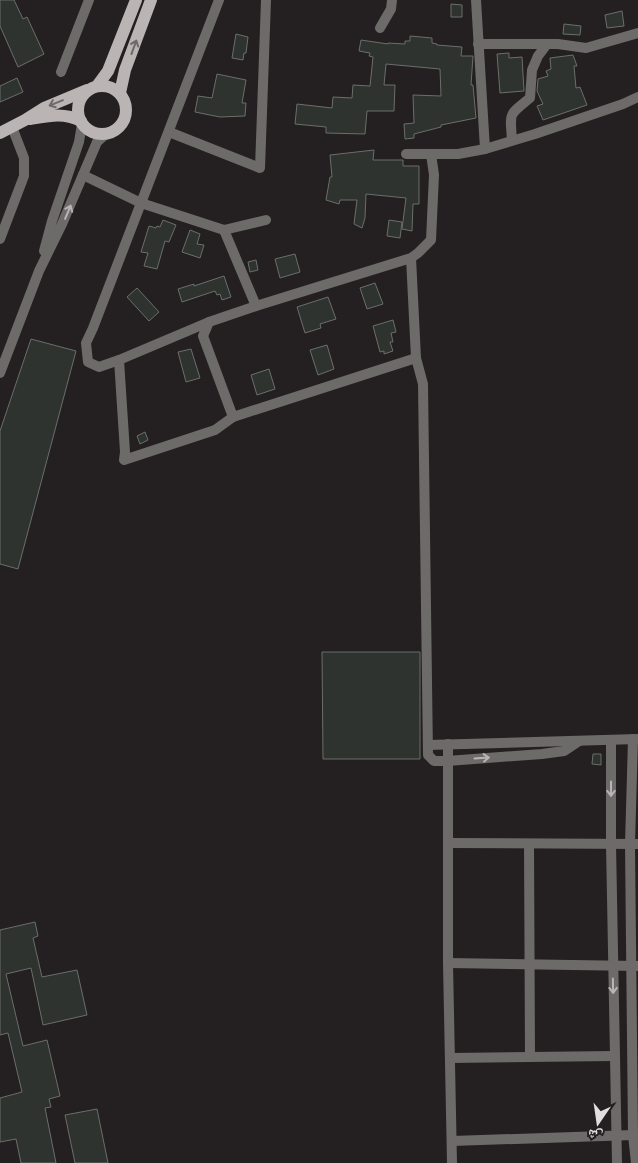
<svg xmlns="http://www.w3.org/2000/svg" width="638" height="1163" font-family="Raleway,'Noto Naskh Arabic',sans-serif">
<rect width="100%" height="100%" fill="#241f20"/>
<g fill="#2f3330" stroke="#6b6f6b">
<path d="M0 0H14L23 19 27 17 44 54 18 67 0 26Z"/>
<path d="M451 4 462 5V17H451Z"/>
<path d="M622 11 624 26 607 28 605 15Z"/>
<path d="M564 24 581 26 580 35 563 34Z"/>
<path d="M236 34 248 37 246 53H244L243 60 232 58Z"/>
<path d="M410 36 432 38V43L437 44V45L462 47 461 56H473L471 85H473L476 118 441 125V127L414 134V138L405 139 404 124 414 123 413 95 441 96 440 69 386 64 384 85H395L394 111H367L365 134 326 133V127L295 124 297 104 332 108 333 97 352 98 353 85 370 86 373 57 369 56 370 53 359 51 361 40 388 44V43L405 44V41H410Z"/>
<path d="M509 53V58L522 57 524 91 500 93 497 54Z"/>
<path d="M573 55 577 66H574L576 88 580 87 587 105 543 120 537 106 543 104 537 91 538 79 548 76 546 71 551 69 550 58Z"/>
<path d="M217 74 246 80 242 103H246L245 116 220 117 195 112 198 96 212 98Z"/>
<path d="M17 78 23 92 0 102V86Z"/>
<path d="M374 150 373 160H403V166H419V204H413L412 231 402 229 406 198 366 194 365 218 362 228 354 224 357 200H340L339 204 326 200 330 177H332L330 155Z"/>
<path d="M163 220 176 225 169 242 165 241 157 269 144 266 148 253 141 252 149 226 156 228 157 226 160 227Z"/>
<path d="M389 220 402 222 400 238 387 236Z"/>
<path d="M190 230 200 234 197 244 204 245 200 258 182 252Z"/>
<path d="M295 254 300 272 280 278 275 259Z"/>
<path d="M256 260 258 270 250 272 248 262Z"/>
<path d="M224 276 231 297 222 300 220 294 217 295 215 291 182 302 178 289 194 284V286Z"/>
<path d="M375 283 383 304 367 309 360 288Z"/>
<path d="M137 288 159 312 149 321 127 297Z"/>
<path d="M328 297 336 319 320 324 321 328 305 333 297 307Z"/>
<path d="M393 320 396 332 391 333 393 342H390L393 351 384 354V351L380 352 373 326Z"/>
<path d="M31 339 76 351 18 569 0 564V431Z"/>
<path d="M327 345 334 369 318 375 310 350Z"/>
<path d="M191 349 200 378 186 382 178 352Z"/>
<path d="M269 369 275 389 257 395 251 375Z"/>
<path d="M145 432 148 440 140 444 137 436Z"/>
<path d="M322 652H420V759H323Z"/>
<path d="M593 754H601V765L592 764Z"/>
<path d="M35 922 38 936 33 938 42 977 77 970 87 1015 43 1025 31 968 6 974 23 1046 47 1040 60 1096 49 1099 51 1107 45 1108 56 1163H21L16 1139 0 1142V1098L22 1092 8 1033 0 1035V930Z"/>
<path d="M97 1109 108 1163H75L65 1115Z"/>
</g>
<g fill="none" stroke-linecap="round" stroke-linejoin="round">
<g stroke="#6d6a6a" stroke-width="10">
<path d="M219 0 93 328 86 343 88 362 99 367 119 360 125 452 124 460 215 430 233 417"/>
<path d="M476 0 485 149"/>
<path d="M380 28 391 9 392 0"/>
<path d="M478 44H558L586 48 638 33"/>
<path d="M61 72 89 0"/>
<path d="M169 132 260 168 266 0"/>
<path d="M512 140C510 112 508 116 530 98L532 70 538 56 547 44"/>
<path d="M406 154H458L485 149 535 134 623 104 638 97"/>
<path d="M83 175 141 203 224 230 266 220"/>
<path d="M224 230 256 306"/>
<path d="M0 239 24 176V158L12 127"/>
<path d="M44 251 52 221 79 142 82 124"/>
<path d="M411 258 416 358 233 417 203 336 209 322 256 306 411 258 418 253 431 240 434 175 431 154"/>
<path d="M416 358 423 384 428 755 434 761H447L542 754 564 751 579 741"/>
<path d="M119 360 209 322"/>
<path d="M0 373 39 271 62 224 97 142 107 133"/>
<path d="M633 739 630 844 633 1135 636 1163"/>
<path d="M611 740V844L617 1163"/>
<path d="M448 744V963L452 1163"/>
<path d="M428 745 638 739"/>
<path d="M449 843 638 844"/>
<path d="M529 844 530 1057"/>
<path d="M448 963 637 966"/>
<path d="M450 1058 614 1056"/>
<path d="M452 1141 633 1135"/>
</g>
<g stroke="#bab4b4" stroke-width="12">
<circle cx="102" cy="110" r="24"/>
<path d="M97 86 108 71 136 0"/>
<path d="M120 93 125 70 151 0"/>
<path d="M30 119C48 116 63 112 81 121"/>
<path d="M0 133 25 120 44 108 87 90"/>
</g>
</g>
<defs><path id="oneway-shaft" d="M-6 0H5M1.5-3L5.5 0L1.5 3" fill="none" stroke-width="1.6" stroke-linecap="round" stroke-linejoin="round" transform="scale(1.25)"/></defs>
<g stroke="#6f6a6a">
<use href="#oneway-shaft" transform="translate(134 47) rotate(-70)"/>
<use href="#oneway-shaft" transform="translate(56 103) rotate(158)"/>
</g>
<g stroke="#b9b5b6">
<use href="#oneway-shaft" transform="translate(68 212) rotate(-67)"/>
<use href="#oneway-shaft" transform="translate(482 758) rotate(-4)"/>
<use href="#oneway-shaft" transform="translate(611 789) rotate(90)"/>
<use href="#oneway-shaft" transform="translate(613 986) rotate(89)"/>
</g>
<g transform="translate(598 1123) rotate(193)" stroke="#241f20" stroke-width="4" paint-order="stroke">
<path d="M0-4L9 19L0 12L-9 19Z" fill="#e2dedf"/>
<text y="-8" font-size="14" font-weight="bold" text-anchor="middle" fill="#e2dedf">ش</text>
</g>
</svg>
